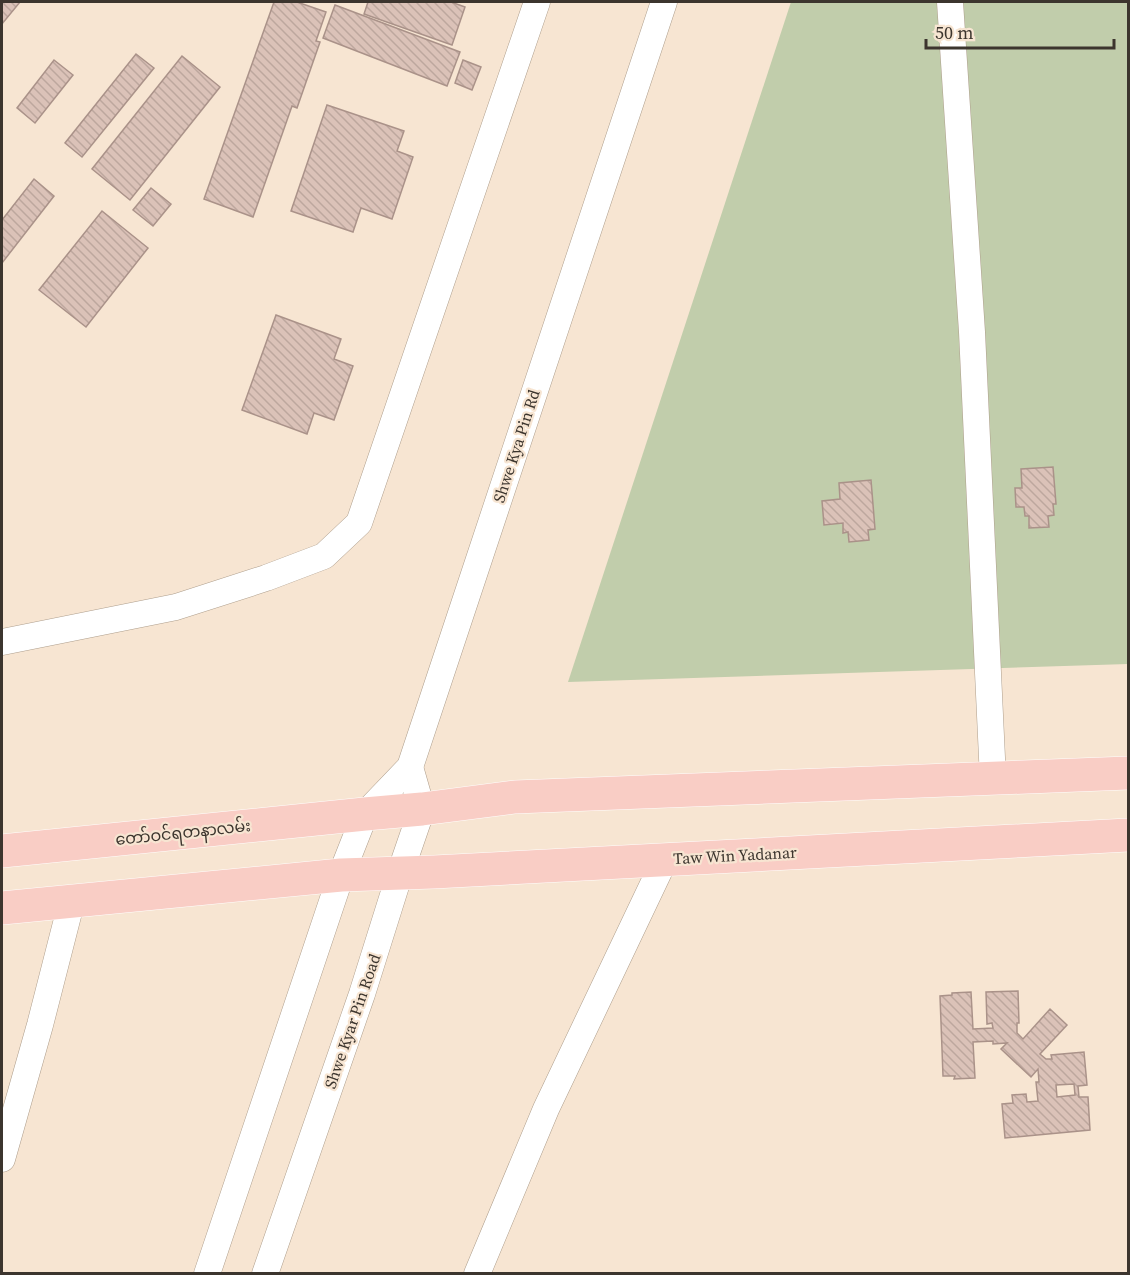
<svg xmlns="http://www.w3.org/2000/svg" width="1130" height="1275" font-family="'Source Serif 4','Noto Sans Myanmar',serif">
<defs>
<pattern id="building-back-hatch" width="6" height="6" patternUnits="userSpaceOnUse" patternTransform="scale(1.5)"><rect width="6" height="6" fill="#dbc2b8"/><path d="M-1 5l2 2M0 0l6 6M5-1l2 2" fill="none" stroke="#bda79e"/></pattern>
</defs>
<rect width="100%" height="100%" fill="#f7e5d2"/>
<path fill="#c1cdab" d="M791 2H1128V664L568 682Z"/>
<g fill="url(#building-back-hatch)" stroke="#aa9289" stroke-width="1.5" fill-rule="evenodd">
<path d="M2 2H20L2 24Z"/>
<path d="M274 2H297L326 12 316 41 320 42 297 108 292 106 253 217 204 199Z"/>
<path d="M368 2H451L465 7 452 45 364 14Z"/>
<path d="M335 5 460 52 447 86 323 38Z"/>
<path d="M136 54 154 68 82 157 65 143Z"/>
<path d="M182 56 220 87 130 200 92 169Z"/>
<path d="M54 60 73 75 35 123 17 108Z"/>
<path d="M463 60 481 67 472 90 455 83Z"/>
<path d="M327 105 404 131 397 151 413 157 392 219 361 208 353 232 291 211Z"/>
<path d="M34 179 54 196 2 263V220Z"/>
<path d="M151 188 171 204 153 226 133 210Z"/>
<path d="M102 211 148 248 86 327 39 290Z"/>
<path d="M276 315 341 339 334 359 353 366 334 420 314 413 307 434 242 410Z"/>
<path d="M1053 467 1056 504H1053L1054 515 1048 516 1049 527 1029 528V516H1025L1024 507H1016L1015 488H1022L1021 469Z"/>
<path d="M871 480 875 529 868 530 869 540 849 542 848 532 843 533V523L824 525 822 501 840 499 839 483Z"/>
<path d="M1018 991 1019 1023H1017V1033L1023 1039 1050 1009 1067 1025 1040 1054 1046 1059H1052L1051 1055 1084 1052 1087 1085 1078 1086 1079 1097H1088L1090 1130 1005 1138 1002 1104 1013 1103 1012 1095 1026 1094 1027 1102 1038 1101 1036 1082H1039L1038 1069 1031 1077 1001 1049 1007 1043 993 1044V1041L973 1042 975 1078 954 1079 955 1076H943L940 996 952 995V993L971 992 973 1029 993 1028 992 1023 987 1024 986 992ZM1074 1084 1075 1095 1057 1097 1056 1085Z"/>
</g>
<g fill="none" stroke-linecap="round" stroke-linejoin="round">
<g stroke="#ae9e8c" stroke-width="27">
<g id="minor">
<path d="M950 2 972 332 993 779"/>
<path d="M2 642 176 607 266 578 324 556 359 523 537 2"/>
<path d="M2 1159 40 1025 72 900"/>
<path d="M207 1274 341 875 365 814 410 767 664 2"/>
<path d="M265 1274 362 994 400 873 422 809 410 767"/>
<path d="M477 1274 546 1109 665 859"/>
</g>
</g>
<g stroke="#fff" stroke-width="34">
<g id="major">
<path d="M2 851 365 814 422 809 515 797 1128 773"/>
<path d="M2 908 341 875 434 872 1128 835"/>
</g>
</g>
<use href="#minor" stroke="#fff" stroke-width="26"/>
<use href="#major" stroke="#f9cdc5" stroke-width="33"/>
</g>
<g text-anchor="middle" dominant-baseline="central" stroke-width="4.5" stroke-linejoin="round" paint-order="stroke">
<g font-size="16" fill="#3c352e" stroke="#f7e5d2">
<text transform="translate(516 446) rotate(-72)">Shwe Kya Pin Rd</text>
<text transform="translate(183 832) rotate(-6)">တော်ဝင်ရတနာလမ်း</text>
<text transform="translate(735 855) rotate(-3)">Taw Win Yadanar</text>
<text transform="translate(352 1021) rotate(-71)">Shwe Kyar Pin Road</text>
</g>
</g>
<rect width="1130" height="1275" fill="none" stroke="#3c352e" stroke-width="6"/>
<path d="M926 39v9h188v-9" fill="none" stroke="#3c352e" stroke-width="3"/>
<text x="935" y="39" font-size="18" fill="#3c352e" stroke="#f7e5d2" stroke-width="4.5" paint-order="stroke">50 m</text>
</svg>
